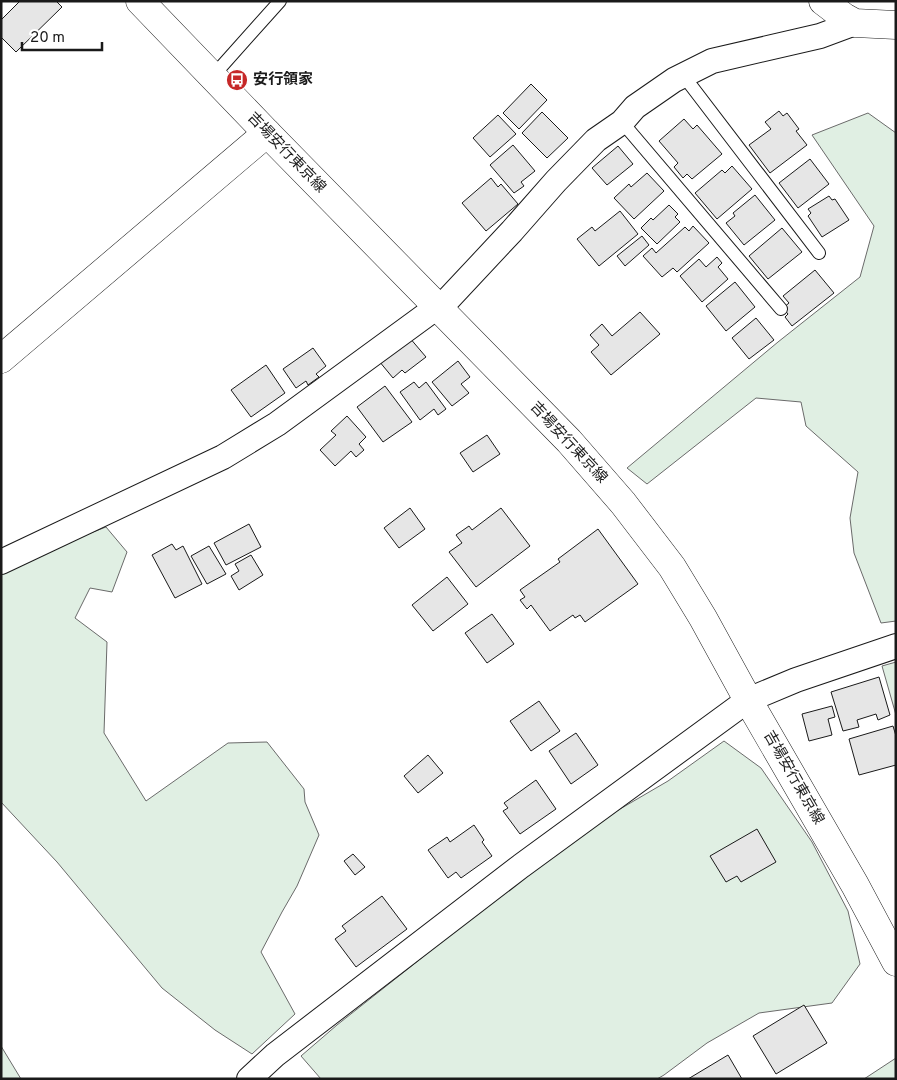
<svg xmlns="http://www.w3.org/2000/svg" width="897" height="1080" font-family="Overpass,'Noto Sans JP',sans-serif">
<rect width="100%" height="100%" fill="#fff"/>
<g fill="#e0efe3" stroke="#6a6a6a">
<path d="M868 113 896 133V621L881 623 854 553 850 518 858 472 806 426 801 402 756 398 647 484 627 468 778 342 860 277 874 226 812 135Z"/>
<path d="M106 527 127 552 112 592 90 588 75 618 107 642 104 733 146 801 228 743 267 742 304 789 305 802 319 835 297 886 282 912 261 952 295 1014 252 1054 215 1030 162 988 57 862 1 802V572L44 551Z"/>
<path d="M896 662V715L882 666Z"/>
<path d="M724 741 761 768 812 842 848 911 860 964 832 1003 759 1013 707 1043 664 1075 657 1079H321L301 1056 337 1025 409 968 500 894 584 830 668 781Z"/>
<path d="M1 1046 21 1079H1Z"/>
<path d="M896 1058V1079H864Z"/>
</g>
<g fill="#e6e6e6" stroke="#1a1a1a">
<path d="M20 1H56L62 7 16 52 1 37V20Z"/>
<path d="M531 84 547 100 519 129 503 113Z"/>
<path d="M779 111 783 116 787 113 799 129 796 131 807 145 770 173 749 145 771 129 765 122Z"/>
<path d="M542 112 568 138 547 158 522 133Z"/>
<path d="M498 115 516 134 490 157 473 138Z"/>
<path d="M684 119 693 129 697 125 722 154 692 179 687 174 683 178 674 167 678 163 659 141Z"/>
<path d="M513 145 535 171 521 182 524 186 514 193 490 165Z"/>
<path d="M618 146 633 164 607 185 592 168Z"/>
<path d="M810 159 829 184 798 208 779 183Z"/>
<path d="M732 166 752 189 717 219 695 193 722 170 725 173Z"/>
<path d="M647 173 664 191 634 219 614 198 629 184 631 187Z"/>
<path d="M491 178 498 187 501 184 518 204 486 231 462 203Z"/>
<path d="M755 195 775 220 744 245 726 223 735 216 733 213Z"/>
<path d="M829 196 832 200 835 199 849 220 822 237 808 216 811 213 808 209Z"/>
<path d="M669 205 678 214 675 217 680 222 657 244 641 228 651 218 653 220Z"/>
<path d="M620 211 638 234 599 266 577 239 592 227 595 231Z"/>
<path d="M693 226 709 243 677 272 673 268 662 277 643 256 652 248 656 253 685 227 689 231Z"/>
<path d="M782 228 802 252 768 279 749 256Z"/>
<path d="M642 236 649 245 625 266 617 256Z"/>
<path d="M717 257 722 263 718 267 728 279 702 302 680 276 699 259 706 267Z"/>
<path d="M815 270 834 293 792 326 785 317 788 314 783 308 789 303 783 296Z"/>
<path d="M735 282 755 307 726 331 706 306Z"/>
<path d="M640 312 660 334 611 375 591 352 599 345 590 335 602 324 612 336Z"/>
<path d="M756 318 774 340 749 359 732 338Z"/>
<path d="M409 337 426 357 405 373 402 370 393 378 379 361Z"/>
<path d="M313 348 326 366 316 374 319 377 308 385 306 381 296 388 283 369Z"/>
<path d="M458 361 470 377 461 384 469 393 452 406 432 382Z"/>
<path d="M266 365 285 393 251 417 231 390Z"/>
<path d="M414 382 419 388 426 382 446 409 438 415 434 409 420 420 400 392Z"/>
<path d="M385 386 412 422 383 442 357 407Z"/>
<path d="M347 416 366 437 359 444 364 450 356 457 351 451 335 466 320 450 336 435 331 431Z"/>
<path d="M487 435 500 454 473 472 460 453Z"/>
<path d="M410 508 425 529 399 548 384 528Z"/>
<path d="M501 508 530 546 476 587 449 552 462 543 456 535 469 526 472 530Z"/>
<path d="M249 524 261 547 226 565 214 543Z"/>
<path d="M598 529 638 584 585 622 580 615 575 618 573 615 550 631 531 605 527 609 520 600 525 597 520 590 560 562 558 559Z"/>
<path d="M172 544 176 550 183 546 202 584 175 598 152 555Z"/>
<path d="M209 546 226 574 207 584 191 556Z"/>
<path d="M251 555 263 575 239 590 231 576 239 571 235 564Z"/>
<path d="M447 577 468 604 433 631 412 605Z"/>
<path d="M492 614 514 644 487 663 465 633Z"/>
<path d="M879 677 890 715 878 720 876 714 857 720 859 727 843 731 831 692Z"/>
<path d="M539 701 560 731 531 751 510 721Z"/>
<path d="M832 706 835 717 828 719 832 735 809 741 802 714Z"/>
<path d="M893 726 896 736V765L859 775 849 739Z"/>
<path d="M576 733 598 765 571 784 549 751Z"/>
<path d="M428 755 443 773 418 793 404 776Z"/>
<path d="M536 780 556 809 520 834 503 811 508 808 504 803Z"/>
<path d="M474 825 484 840 482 842 492 856 461 878 456 872 448 878 428 850 447 837 450 842Z"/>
<path d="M757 829 776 862 741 882 737 876 726 882 710 856Z"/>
<path d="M353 854 365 867 355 875 344 861Z"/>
<path d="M382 896 407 929 356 967 335 939 346 931 342 926Z"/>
<path d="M804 1005 827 1043 776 1074 753 1036Z"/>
<path d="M728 1055 742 1079H688Z"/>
</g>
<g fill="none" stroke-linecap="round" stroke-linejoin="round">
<g stroke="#1a1a1a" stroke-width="14">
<g id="lane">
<path d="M683 75 819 253"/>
<path d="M213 76 280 1"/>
<path d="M622 122 781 309"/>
</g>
</g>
<g stroke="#1a1a1a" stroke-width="26">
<g id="street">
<path d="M439 309 512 231 556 181 596 140 622 122 635 107 674 80 712 61 820 36 855 23"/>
<path d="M1 562 223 457 277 424 437 307"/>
<path d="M249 1079 275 1055 521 866 748 700 796 680 896 646"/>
</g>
</g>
<g stroke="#1a1a1a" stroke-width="29">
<g id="secondary">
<path d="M140 1 267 133 569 441 623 503 672 567 703 618 748 700 855 885 896 962"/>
<path d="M823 1 844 17 855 23 896 25"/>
<path d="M1 359 267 133"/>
</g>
</g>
<use href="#lane" stroke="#fff" stroke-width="12"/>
<use href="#street" stroke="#fff" stroke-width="24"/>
<use href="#secondary" stroke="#fff" stroke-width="28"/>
</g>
<defs>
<g id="bus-disc" transform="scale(1.125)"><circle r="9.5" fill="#c62828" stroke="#fff"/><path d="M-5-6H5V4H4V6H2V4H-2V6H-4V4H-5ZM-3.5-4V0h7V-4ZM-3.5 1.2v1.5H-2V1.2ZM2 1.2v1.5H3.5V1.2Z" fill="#fff"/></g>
</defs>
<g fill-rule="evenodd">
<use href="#bus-disc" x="237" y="80"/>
</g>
<g text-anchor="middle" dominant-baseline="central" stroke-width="4" stroke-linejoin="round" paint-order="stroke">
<g font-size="15" font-weight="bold" fill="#1a1a1a" stroke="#fff" text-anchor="start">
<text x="253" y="80">安行領家</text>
</g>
<g font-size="15" fill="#1a1a1a" stroke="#fff">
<text transform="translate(286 153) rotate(46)">吉場安行東京線</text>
<text transform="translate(568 443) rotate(47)">吉場安行東京線</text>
<text transform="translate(793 778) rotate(60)">吉場安行東京線</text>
</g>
</g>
<rect width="897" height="1080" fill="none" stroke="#1a1a1a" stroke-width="5"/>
<path d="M22 42v8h80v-8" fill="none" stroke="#1a1a1a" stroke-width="2.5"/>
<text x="30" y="42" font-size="15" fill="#1a1a1a" stroke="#ffffff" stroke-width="4" paint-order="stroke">20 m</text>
</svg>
